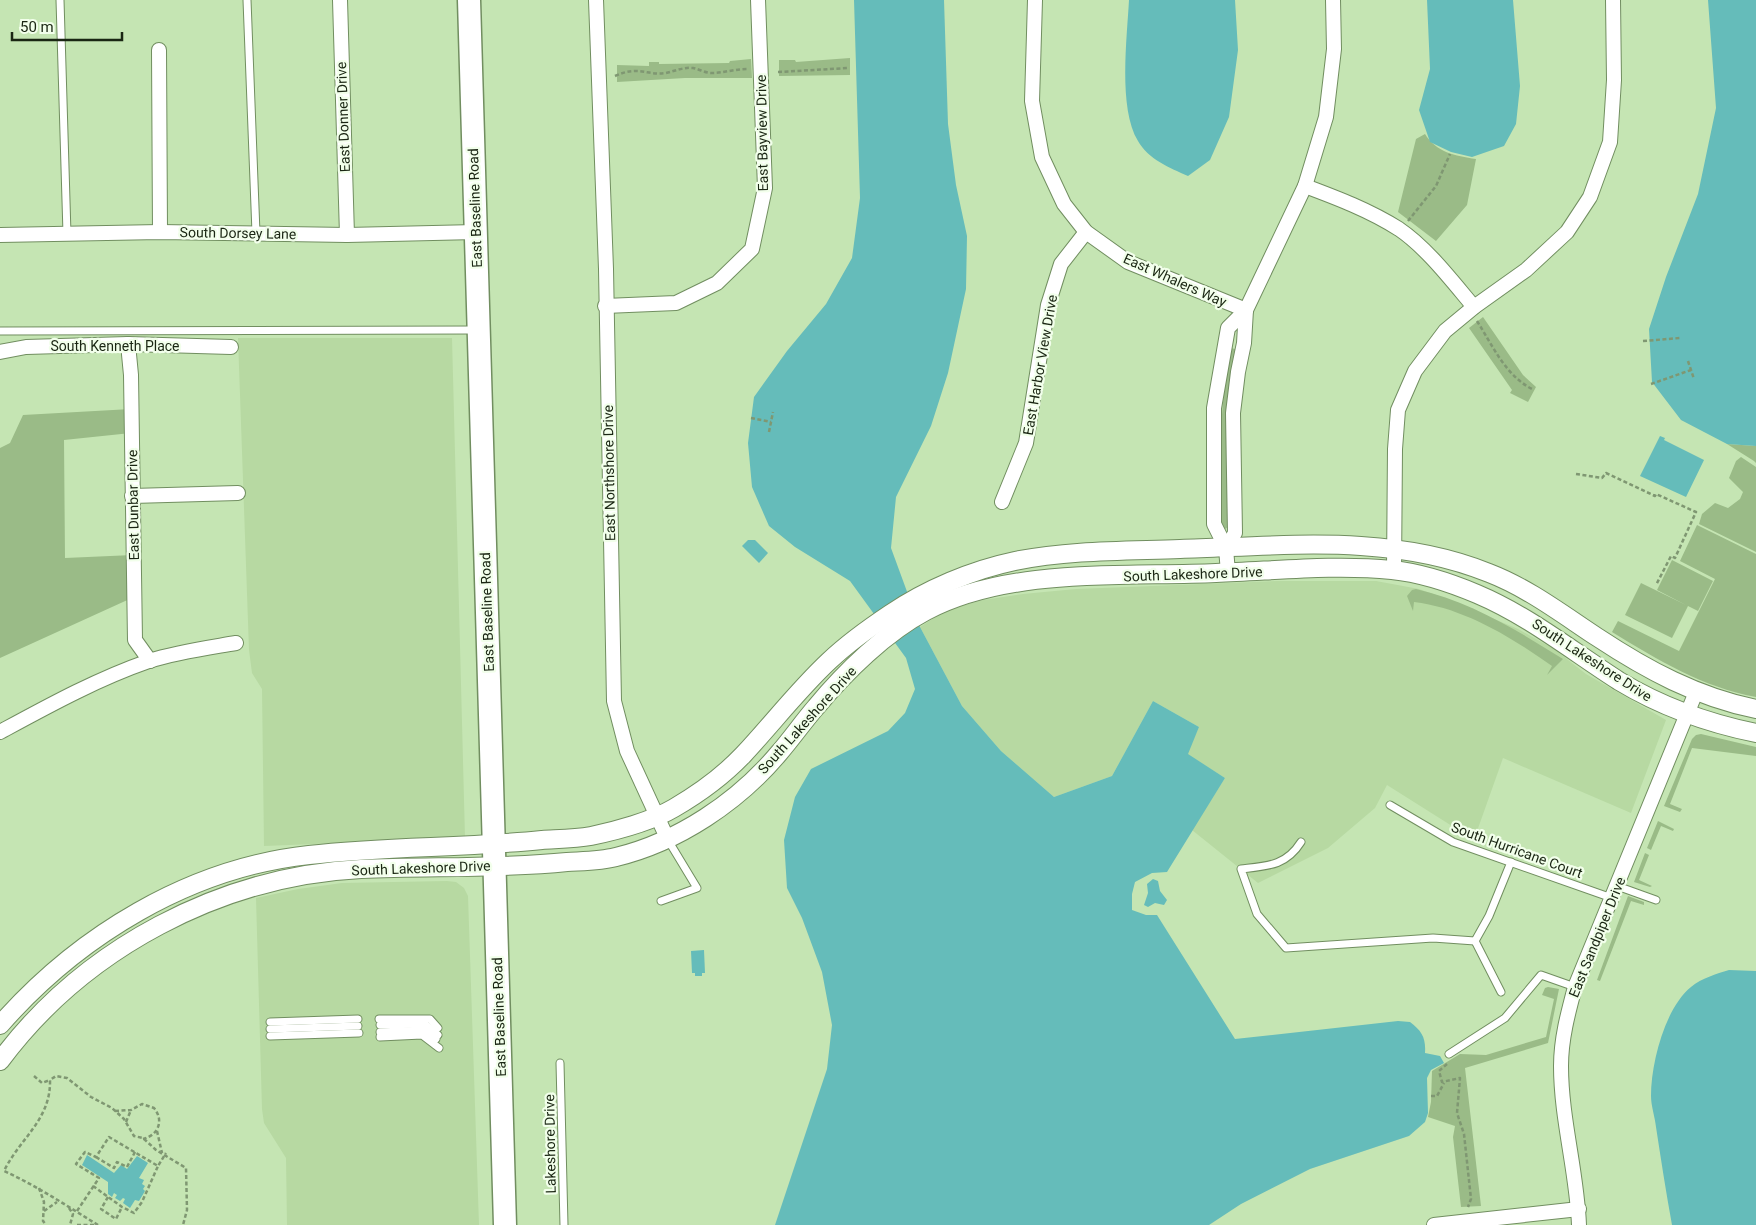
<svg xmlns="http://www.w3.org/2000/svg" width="1756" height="1225" font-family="Roboto,sans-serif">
<rect width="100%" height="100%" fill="#c5e5b3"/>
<g fill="#b7d9a2">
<path d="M238 338H452L465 838 264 846 262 689 252 673 249 650Z"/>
<path d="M1277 581H1376L1419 589 1447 599 1518 629 1554 649 1586 674 1666 720 1631 813 1503 758 1476 834 1452 826 1387 785 1375 808 1328 848 1258 883 1192 830 1225 778 1187 754 1199 727 1153 701 1112 776 1054 797 1001 751 962 706 920 627 946 610 983 600 1023 594 1076 589Z"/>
<path d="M447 881 456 882 464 888 468 896 479 1225H287L286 1158 264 1123 262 1109 256 898 298 889 342 883Z"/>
</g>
<g fill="#9abb87">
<path d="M850 58V75L779 76V60H795L796 62Z"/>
<path d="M751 59 752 78H685L617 82V65L649 66V62H659V64L729 63 730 61Z"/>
<path d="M1425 134C1436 152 1455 156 1476 159L1467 205 1436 241 1398 212 1416 139Z"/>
<path d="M1483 317 1523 375 1536 387 1528 402 1510 393 1512 390 1469 328Z"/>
<path d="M1231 348 1235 349 1236 352 1227 413 1229 526 1224 530 1222 527C1220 462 1218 412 1231 348Z"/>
<path d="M131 409V433L64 440 65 558 133 555 134 597 0 658V448L10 443 23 415Z"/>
<path d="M1727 444 1756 446V463L1754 461Z"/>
<path d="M1741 457 1756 467V552L1699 524 1702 514 1715 503 1728 508 1740 499 1743 492 1729 478 1736 461Z"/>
<path d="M1697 525 1756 554V697C1702 687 1658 660 1612 632L1618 621 1679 651 1715 579 1680 561Z"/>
<path d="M1672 560 1713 581 1698 611 1688 606 1672 638 1625 615 1641 583 1686 605 1657 590Z"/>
<path d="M1416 589C1471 602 1515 629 1563 659L1547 675 1552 666C1511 637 1464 608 1414 602L1413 611 1407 596 1412 590Z"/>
<path d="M1701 734 1756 747V756L1692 748 1670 804 1682 809 1680 812 1664 806 1692 739 1696 735Z"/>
<path d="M1658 821 1674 829 1673 831 1661 826 1651 850 1647 848Z"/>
<path d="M1645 853 1649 855 1639 880 1652 886 1650 887 1634 882Z"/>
<path d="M1628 896 1644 902V905L1631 901 1600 981 1597 980Z"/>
<path d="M1548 987 1559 989 1548 1043 1465 1068 1481 1206 1461 1207 1453 1137 1455 1126 1428 1117 1431 1102 1432 1071 1460 1054 1486 1055 1546 1037 1554 999 1542 995 1545 988Z"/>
</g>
<g fill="#65bcba">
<path d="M854 0H944L948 124 956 185 967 236 966 289 948 373 931 426 896 497 891 548 920 627 962 706 1001 751 1054 797 1112 776 1153 701 1199 727 1188 754 1225 778 1167 872 1152 873 1135 882 1132 894V910L1146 915H1157L1235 1039 1398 1021 1410 1022C1422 1031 1426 1038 1425 1053L1440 1056 1444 1063 1431 1070 1427 1078 1428 1113 1425 1122 1409 1136 1310 1169 1241 1204 1209 1225H775L827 1069 832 1025 822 972 802 918 787 888 784 840 795 797 811 769 888 731 905 713 915 689 906 658 850 581 795 547 769 526 752 487 748 443 754 397 787 351 826 304 852 258 860 198Z"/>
<path d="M1129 0H1235L1238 50 1229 117 1210 160 1188 176C1170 168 1148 159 1138 141 1118 108 1127 38 1129 0Z"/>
<path d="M1427 0H1513L1520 86 1516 124 1504 146 1472 157 1451 152 1430 142 1419 110 1430 69Z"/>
<path d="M1708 0H1756V446L1727 444 1681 420 1652 382 1649 329 1666 277 1698 194 1716 108Z"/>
<path d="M1660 436 1665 438 1664 440 1704 460 1686 497 1640 476Z"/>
<path d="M748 540H755L768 553 759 563 742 546Z"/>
<path d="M1153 879 1158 881 1160 891 1167 900 1164 905 1155 903 1148 907 1144 905 1148 893 1147 884Z"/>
<path d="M704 950 705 973H702V976H695V973H692L691 951Z"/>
<path d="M1729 970 1756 971V1225H1672C1666 1192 1661 1160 1656 1127 1655 1117 1651 1106 1651 1096 1651 1063 1665 1008 1691 987 1702 978 1716 974 1729 970Z"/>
<path d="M87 1155 114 1173 121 1165 127 1169 137 1156 148 1163 139 1178 144 1180 142 1184 145 1186 143 1189 145 1191 139 1201 135 1200 130 1208 123 1203 125 1199 123 1198 120 1201 115 1198 117 1195 114 1193 112 1197 108 1194V1182L82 1165Z"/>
</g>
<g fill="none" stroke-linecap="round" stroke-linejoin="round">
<g stroke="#718e60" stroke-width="9">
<g id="service">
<path d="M60 0 67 234"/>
<path d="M247 0 256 233"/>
<path d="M0 331 476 330"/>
<path d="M1390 805 1453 842 1612 898"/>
<path d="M1301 842C1286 866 1267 866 1241 869L1257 914 1286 948 1433 938 1475 941"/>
<path d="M1617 886 1656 900"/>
<path d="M661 901 697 888 668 840"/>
<path d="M1475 941 1489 916 1511 862"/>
<path d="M1475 941 1501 992"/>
<path d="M379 1019H430L438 1028"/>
<path d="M270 1022 358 1019"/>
<path d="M380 1025 425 1024 438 1035"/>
<path d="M270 1029 358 1026"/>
<path d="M380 1032 424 1030 436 1039"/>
<path d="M270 1036 359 1033"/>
<path d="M380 1037 422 1035 439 1048"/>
<path d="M1449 1054 1505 1018 1541 975 1575 987"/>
<path d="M560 1063 564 1225"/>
</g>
</g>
<g stroke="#718e60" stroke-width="16">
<g id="minor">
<path d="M340 0 347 235"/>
<path d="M596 0 606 269 614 701 627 751 668 840"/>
<path d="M1035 0 1032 101 1042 157 1064 204 1086 232 1128 262 1246 310"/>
<path d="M159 50 160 232"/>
<path d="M1305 186C1337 198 1369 210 1399 229 1427 248 1452 281 1474 307"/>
<path d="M0 235 160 232 347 235 476 232"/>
<path d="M605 306 676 303 717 283 752 249 765 188 758 0"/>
<path d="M128 344 131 375 135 640 150 661"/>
<path d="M0 352 26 347 128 344 231 347"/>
<path d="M132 496 238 493"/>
<path d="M1002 502 1026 443 1048 305 1061 264 1086 232"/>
<path d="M1226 548 1235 533 1233 413 1238 372 1244 343 1246 310 1305 186 1326 117 1334 49 1333 0"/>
<path d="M1394 570 1395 449 1398 410 1415 371 1445 331 1474 307 1526 270 1567 232 1590 197 1610 142 1614 80 1613 0"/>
<path d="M1228 573 1226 548 1214 524V408L1228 328 1246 310"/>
<path d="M0 732C48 706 97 679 149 661 177 652 207 648 236 643"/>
<path d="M1434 1225 1579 1209"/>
<path d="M1579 1225C1577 1172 1561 1119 1561 1066 1561 1039 1568 1013 1575 987L1696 692"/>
</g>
</g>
<g stroke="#718e60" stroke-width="20">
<g id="tertiary">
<path d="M0 1025C78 936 189 868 309 855 386 846 465 848 542 840 558 839 575 839 591 836 615 831 652 821 674 808 698 794 724 775 743 755 772 724 798 690 829 661 847 644 869 628 890 614 927 589 972 570 1015 561 1069 550 1126 551 1180 549 1283 546 1391 533 1489 573 1528 588 1562 614 1597 637 1647 670 1697 697 1756 709"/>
<path d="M0 1061C84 948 221 876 361 869 430 866 499 869 567 862 583 861 601 861 616 857 678 842 738 802 779 753 792 738 803 722 816 707 845 672 886 632 926 611 1009 567 1124 577 1216 573 1274 571 1334 564 1392 570 1421 573 1451 583 1477 594 1529 616 1572 651 1619 681 1662 707 1707 723 1756 733"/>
</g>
</g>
<g stroke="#718e60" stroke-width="25">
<path id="primary" d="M469 0 505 1225"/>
</g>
<g stroke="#7f9772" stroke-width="2.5" stroke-dasharray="4 2.5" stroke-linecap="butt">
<path d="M778 72 849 68"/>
<path d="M615 76C639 65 647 76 666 73 675 71 683 67 693 68 699 69 705 73 712 73 723 73 735 69 747 69"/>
<path d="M1408 221 1436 186 1450 154"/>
<path d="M1477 321C1493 346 1505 375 1532 389"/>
<path d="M1643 341 1680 338"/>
<path d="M1688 361 1694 379"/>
<path d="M1651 384 1691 370"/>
<path d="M751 418 771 422"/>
<path d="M769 432 773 412"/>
<path d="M1576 474 1602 478 1606 473 1655 496 1656 494 1696 512 1675 558 1671 556 1656 585"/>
<path d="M1447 1064 1439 1071 1442 1082 1460 1078 1457 1113 1464 1134 1471 1199 1468 1207"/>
<path d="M34 1076 42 1083 50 1080"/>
<path d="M1431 1096H1437L1444 1083"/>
<path d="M115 1111 131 1110 142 1104 154 1108C164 1120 159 1135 143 1139"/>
<path d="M126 1122 131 1110"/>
<path d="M157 1131 162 1153"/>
<path d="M96 1157 114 1168 117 1162 127 1167 135 1152"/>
<path d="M93 1186 122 1207 134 1213 142 1202 158 1166"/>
<path d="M39 1188 44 1202 43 1221 46 1225"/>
<path d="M108 1197 101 1209 116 1219 122 1207"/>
<path d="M69 1208 73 1214 70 1225"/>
<path d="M44 1211 57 1202"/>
<path d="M77 1211 99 1178 76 1164 85 1152 96 1157 109 1137 158 1166 166 1153"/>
<path d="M77 1225H94"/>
<path d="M98 1225C67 1206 37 1186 4 1171 20 1138 51 1120 50 1080L56 1076 67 1078 91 1097 112 1108 124 1119 134 1136 143 1138 156 1150 186 1168 187 1210 183 1225"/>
</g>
<use href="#service" stroke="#fff" stroke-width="7"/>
<use href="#minor" stroke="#fff" stroke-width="14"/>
<use href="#tertiary" stroke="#fff" stroke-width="18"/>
<use href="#primary" stroke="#fff" stroke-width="22"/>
</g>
<g text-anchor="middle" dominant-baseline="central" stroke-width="4.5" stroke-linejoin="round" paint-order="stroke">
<g font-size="14" fill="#1a2613" stroke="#f2ffeb">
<text transform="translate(343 117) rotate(-92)">East Donner Drive</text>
<text transform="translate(762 133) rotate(-91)">East Bayview Drive</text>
<text transform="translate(475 208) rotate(-92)">East Baseline Road</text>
<text transform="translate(238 233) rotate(1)">South Dorsey Lane</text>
<text transform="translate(1175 280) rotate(24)">East Whalers Way</text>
<text x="115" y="346">South Kenneth Place</text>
<text transform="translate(1040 365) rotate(-80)">East Harbor View Drive</text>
<text transform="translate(609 473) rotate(-91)">East Northshore Drive</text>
<text transform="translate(133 505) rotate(-91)">East Dunbar Drive</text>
<text transform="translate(1193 574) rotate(-2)">South Lakeshore Drive</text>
<text transform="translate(487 612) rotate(-92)">East Baseline Road</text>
<text transform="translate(1592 660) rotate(33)">South Lakeshore Drive</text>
<text transform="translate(807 720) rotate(-48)">South Lakeshore Drive</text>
<text transform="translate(1517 850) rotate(20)">South Hurricane Court</text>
<text transform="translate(421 868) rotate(-2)">South Lakeshore Drive</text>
<text transform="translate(1597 937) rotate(-68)">East Sandpiper Drive</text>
<text transform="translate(499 1017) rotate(-92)">East Baseline Road</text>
<text transform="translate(550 1144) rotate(-91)">Lakeshore Drive</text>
</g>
</g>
<path d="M12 32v8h110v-8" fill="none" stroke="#1a2613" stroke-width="2.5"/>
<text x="20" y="32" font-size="15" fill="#1a2613" stroke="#f2ffeb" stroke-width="4" paint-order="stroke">50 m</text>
</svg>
